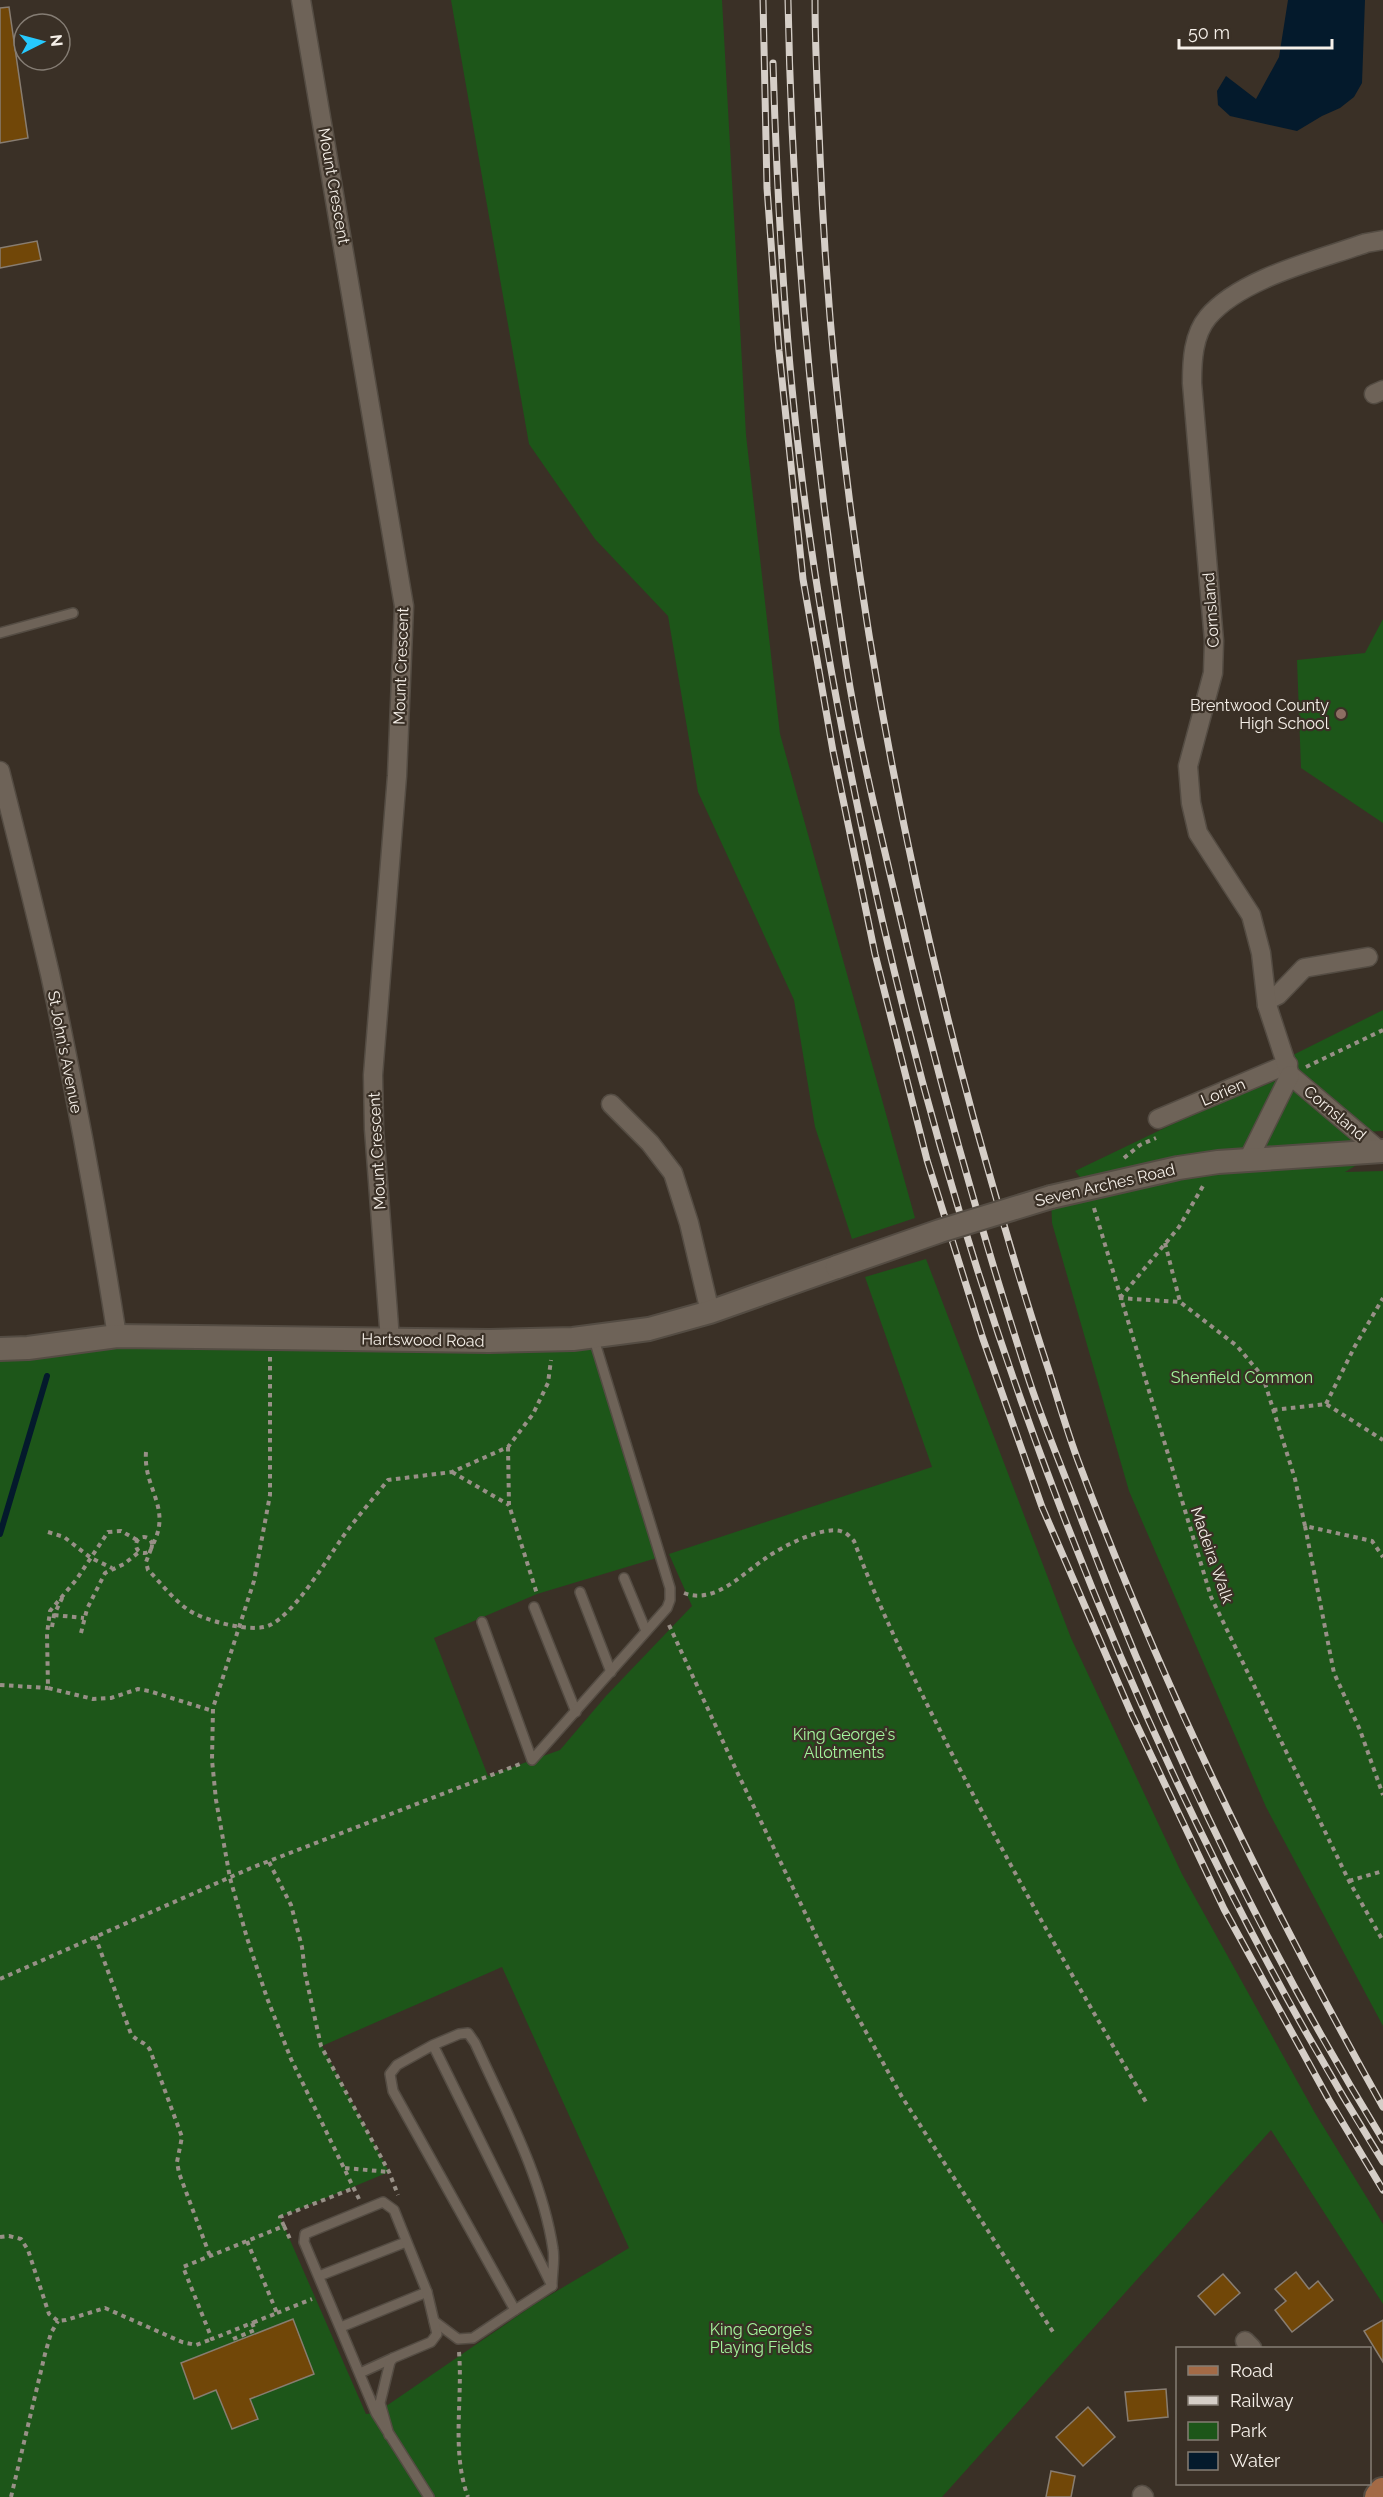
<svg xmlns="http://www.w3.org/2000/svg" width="1383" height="2497" font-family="Raleway,sans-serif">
<rect width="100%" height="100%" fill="#3a3026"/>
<g fill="#1d5619" fill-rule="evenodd">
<path d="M451 0H722L746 435 780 734 915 1218 852 1239 815 1127 794 1000 698 792 668 616 595 539 529 444Z"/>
<path d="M1383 619V823L1301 768 1297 660 1365 653Z"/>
<path d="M1383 1010V1131L1359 1132 1380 1151 1345 1172 1383 1171V2026L1266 1807 1129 1491 1052 1223 1051 1197 1088 1187 1075 1171 1202 1110 1290 1075 1291 1056Z"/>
<path d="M926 1259 1071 1638 1182 1874 1315 2113 1383 2224V2304L1271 2130 942 2497H0V1351L593 1336 660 1557 537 1594 434 1638 488 1776 560 1750 606 1696 692 1606 669 1554 932 1467 865 1277ZM502 1967 629 2248 535 2304 376 2413 366 2414 280 2217 389 2172 322 2046Z"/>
</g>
<path fill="#041a2c" d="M1288 0H1365L1362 83 1354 97 1340 108 1322 116 1297 131 1230 116 1218 105 1217 91 1226 76 1256 99 1279 57Z"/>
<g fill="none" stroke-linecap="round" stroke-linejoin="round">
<path stroke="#041a2c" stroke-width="6" d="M0 1534 47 1376"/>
</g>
<g fill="#714708" stroke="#887d71" stroke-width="1.5">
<path d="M9 7 28 138 0 143V8Z"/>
<path d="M37 241 41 260 0 268V248Z"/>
<path d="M1296 2272 1309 2289 1318 2281 1333 2300 1292 2332 1275 2310 1286 2301 1275 2289Z"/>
<path d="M1223 2274 1240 2293 1215 2315 1198 2296Z"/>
<path d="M293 2319 314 2374 250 2399 258 2419 232 2429 216 2390 194 2399 181 2363Z"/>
<path d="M1383 2320V2362L1364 2331Z"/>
<path d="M1166 2389 1168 2417 1128 2421 1125 2392Z"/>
<path d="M1088 2407 1115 2437 1083 2466 1056 2437Z"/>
<path d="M1051 2471 1075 2476 1071 2497H1046Z"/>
</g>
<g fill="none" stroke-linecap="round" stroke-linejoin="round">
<g stroke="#544c43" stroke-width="12">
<g id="service">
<path d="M0 633 73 613"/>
<path d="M624 1578 646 1631"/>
<path d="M580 1592 611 1672"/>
<path d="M534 1607 576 1712"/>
<path d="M482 1622 532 1760 667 1608 670 1600V1588L593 1336"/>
<path d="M433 2045 459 2034 468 2033 475 2043C505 2109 542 2177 553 2249 555 2260 552 2274 552 2286L433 2045 397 2065 390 2074 393 2091 515 2310 473 2338 458 2339 434 2321"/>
<path d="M319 2276 406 2242"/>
<path d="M515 2310 552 2286"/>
<path d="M341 2327 427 2292"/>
<path d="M360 2373 393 2358"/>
<path d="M389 2435 380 2403 390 2362 393 2358 431 2342 437 2334 427 2292 394 2210 383 2202 305 2234 304 2242 376 2413 429 2497"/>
</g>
</g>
<g stroke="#544c43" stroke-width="21">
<g id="minor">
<path d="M301 0 404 606 397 776 373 1075 374 1129 390 1340"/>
<path d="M1374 394 1383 390"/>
<path d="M0 771C17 838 34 906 50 974 76 1094 98 1215 117 1336"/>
<path d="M1267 1005 1270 999 1278 995 1304 968 1368 957"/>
<path d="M611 1104 650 1143 673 1173 689 1223 710 1312"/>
<path d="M1158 1119 1288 1064"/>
<path d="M1380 1151 1290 1075 1267 1005 1261 953 1251 915 1198 833 1191 803 1188 766 1213 673 1214 641 1192 383C1192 361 1193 335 1208 317 1241 278 1318 260 1366 243L1383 240"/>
<path d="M1249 1158 1290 1075"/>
<path d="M1245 2341 1252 2348"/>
<path d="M1142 2495 1144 2497"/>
</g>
</g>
<g stroke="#544c43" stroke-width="26">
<g id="tertiary">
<path d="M1051 1197 1178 1168 1218 1162 1383 1151"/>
<path d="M0 1349 28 1348 117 1336 489 1341 573 1339 649 1329 710 1312 837 1267"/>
</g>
</g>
<g stroke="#544c43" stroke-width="32">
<path id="primary" d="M1379 2497 1383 2492"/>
</g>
<g stroke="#989087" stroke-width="4" stroke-dasharray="4.5 4.5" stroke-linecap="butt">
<path d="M1306 1067 1383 1030"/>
<path d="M1124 1158 1140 1145 1156 1138"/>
<path d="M1094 1208 1211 1597 1349 1881 1383 1941"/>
<path d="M1165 1243 1180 1302"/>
<path d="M1119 1298 1180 1302 1237 1346 1263 1377 1295 1479 1305 1526 1372 1541 1383 1557"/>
<path d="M1120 1298 1179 1227 1203 1186"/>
<path d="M270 1357V1495L254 1581 213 1708 212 1760 216 1800 230 1878 247 1938 267 1998 291 2059 359 2199"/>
<path d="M1326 1404 1355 1346 1383 1298"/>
<path d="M1273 1410 1326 1404 1383 1440"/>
<path d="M508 1447 509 1505 537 1594"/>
<path d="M146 1452C143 1489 173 1508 152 1546"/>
<path d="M452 1472 509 1505"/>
<path d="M1305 1526 1334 1673 1360 1730 1383 1795"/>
<path d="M48 1532 64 1537 91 1558 112 1568"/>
<circle cx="144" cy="1545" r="8"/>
<path d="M137 1540 121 1531 108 1532 76 1580 50 1611 47 1634 48 1688 93 1699 111 1698 138 1689 149 1691 213 1711"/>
<path d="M151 1549 146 1562 148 1570C161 1583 172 1598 187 1609 201 1620 253 1634 270 1625 295 1613 326 1561 342 1538 356 1518 373 1499 388 1480L452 1472 508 1447 533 1414 548 1383 551 1360"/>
<path d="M684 1593C715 1605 743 1573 766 1558 781 1547 825 1524 843 1532 847 1533 851 1538 854 1541 881 1613 916 1683 951 1752 1012 1871 1078 1987 1146 2102"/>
<path d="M54 1615 84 1618"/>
<path d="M669 1625 738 1774 840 1985 902 2097 1053 2332"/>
<path d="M52 1627 54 1615 64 1594"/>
<path d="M81 1633 87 1609 105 1573 124 1564 139 1552"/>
<path d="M0 1685 48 1688"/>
<path d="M269 1862 291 1905 302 1947 305 1973 321 2046 389 2172 398 2195"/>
<path d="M1349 1881 1383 1871"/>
<path d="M95 1936 131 2034C137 2042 145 2041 150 2050L182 2137 177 2162 179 2173 210 2256"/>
<path d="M0 1979 251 1868 520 1764"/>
<path d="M345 2168 389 2172"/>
<path d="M284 2226 290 2239"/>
<path d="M0 2237 9 2236 21 2239 28 2250 49 2314 58 2321 66 2320 105 2308 182 2342 196 2345 212 2339"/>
<path d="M247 2241 277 2313 252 2323"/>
<path d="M277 2313 312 2299"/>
<path d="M233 2339 255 2330 252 2323 212 2339 183 2267 284 2226 280 2217 354 2188"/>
<path d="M459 2352C463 2400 451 2451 468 2497"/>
<path d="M11 2497 45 2354 51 2333 58 2321"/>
</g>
<use href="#service" stroke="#6e6358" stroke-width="9"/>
<use href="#minor" stroke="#6e6358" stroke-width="18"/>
<use href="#tertiary" stroke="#6e6358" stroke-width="22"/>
<use href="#primary" stroke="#a36a46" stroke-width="28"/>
<g stroke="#d5cec7" stroke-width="7">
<g id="rail">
<path d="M763 0 767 188 779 351 803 579 833 751 875 954 927 1160 983 1339 1042 1507 1132 1715 1224 1909 1329 2100 1383 2190"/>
<path d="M788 0C792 222 812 444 846 663 861 759 886 855 908 950 942 1093 982 1234 1027 1374 1043 1424 1064 1472 1082 1521 1164 1738 1262 1943 1383 2140"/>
<path d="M815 0C815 52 818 103 820 155 833 480 889 803 973 1116 997 1202 1021 1287 1049 1371 1059 1403 1068 1435 1080 1466 1163 1688 1267 1900 1383 2107"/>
<path d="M773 63C777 196 784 330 800 462 814 583 836 704 861 823 958 1291 1130 1756 1383 2162"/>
</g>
</g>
<use href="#rail" stroke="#3a3026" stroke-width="4.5" stroke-dasharray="14" stroke-linecap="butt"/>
<g stroke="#544c43" stroke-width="26" stroke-linecap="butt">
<path id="tertiary-bridge" d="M837 1267 940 1231 1051 1197"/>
</g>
<use href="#tertiary-bridge" stroke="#6e6358" stroke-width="22"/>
</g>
<circle fill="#8d6e63" stroke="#3a3026" stroke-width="2" cx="1341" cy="714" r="6"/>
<g text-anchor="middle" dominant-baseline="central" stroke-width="4.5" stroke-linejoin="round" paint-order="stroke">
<g font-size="16" fill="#f6f0e9" stroke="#3a3026">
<text transform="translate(334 186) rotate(80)">Mount Crescent</text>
<text transform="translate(1211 610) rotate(-94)">Cornsland</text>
<text transform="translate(401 666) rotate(-88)">Mount Crescent</text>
<text transform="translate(65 1052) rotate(79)">St John's Avenue</text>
<text transform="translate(1223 1092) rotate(-23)">Lorien</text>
<text transform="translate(1335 1113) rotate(40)">Cornsland</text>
<text transform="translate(377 1151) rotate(-93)">Mount Crescent</text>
<text transform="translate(1105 1185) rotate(-13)">Seven Arches Road</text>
<text transform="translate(423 1340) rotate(1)">Hartswood Road</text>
<text transform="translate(1212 1555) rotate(71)">Madeira Walk</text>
</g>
<g font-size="16" fill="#f6f0e9" stroke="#3a3026" text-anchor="end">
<text x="1329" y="705">Brentwood County<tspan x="1329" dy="18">High School</tspan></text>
</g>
<g font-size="16" fill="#a4f59c" stroke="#3a3026">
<text x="1242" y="1377">Shenfield Common</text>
<text x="844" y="1734">King George's<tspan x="844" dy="18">Allotments</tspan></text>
<text x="761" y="2329">King George's<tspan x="761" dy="18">Playing Fields</tspan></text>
</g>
</g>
<rect x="1176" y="2347" width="195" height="138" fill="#3a3026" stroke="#857d74" stroke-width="1.5"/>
<rect x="1188" y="2366" width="30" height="9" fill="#a36a46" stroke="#857d74" stroke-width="1.5"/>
<text x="1230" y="2377" font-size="18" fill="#f6f0e9">Road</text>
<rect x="1188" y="2396" width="30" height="9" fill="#d5cec7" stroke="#857d74" stroke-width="1.5"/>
<text x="1230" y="2407" font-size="18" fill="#f6f0e9">Railway</text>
<rect x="1188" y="2422" width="30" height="18" fill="#1d5619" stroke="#857d74" stroke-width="1.5"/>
<text x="1230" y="2437" font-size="18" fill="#f6f0e9">Park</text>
<rect x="1188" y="2452" width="30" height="18" fill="#041a2c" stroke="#857d74" stroke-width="1.5"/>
<text x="1230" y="2467" font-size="18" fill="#f6f0e9">Water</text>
<g transform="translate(42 42) rotate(84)"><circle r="28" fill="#3a3026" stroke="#857d74" stroke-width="1.5"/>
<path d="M0-4.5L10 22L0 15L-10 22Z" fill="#26c9fe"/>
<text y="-9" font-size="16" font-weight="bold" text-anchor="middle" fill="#f6f0e9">N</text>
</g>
<path d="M1179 39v9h153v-9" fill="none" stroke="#f6f0e9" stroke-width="3"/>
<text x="1188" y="39" font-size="18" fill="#f6f0e9" stroke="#3a3026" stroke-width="4.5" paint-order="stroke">50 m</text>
</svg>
